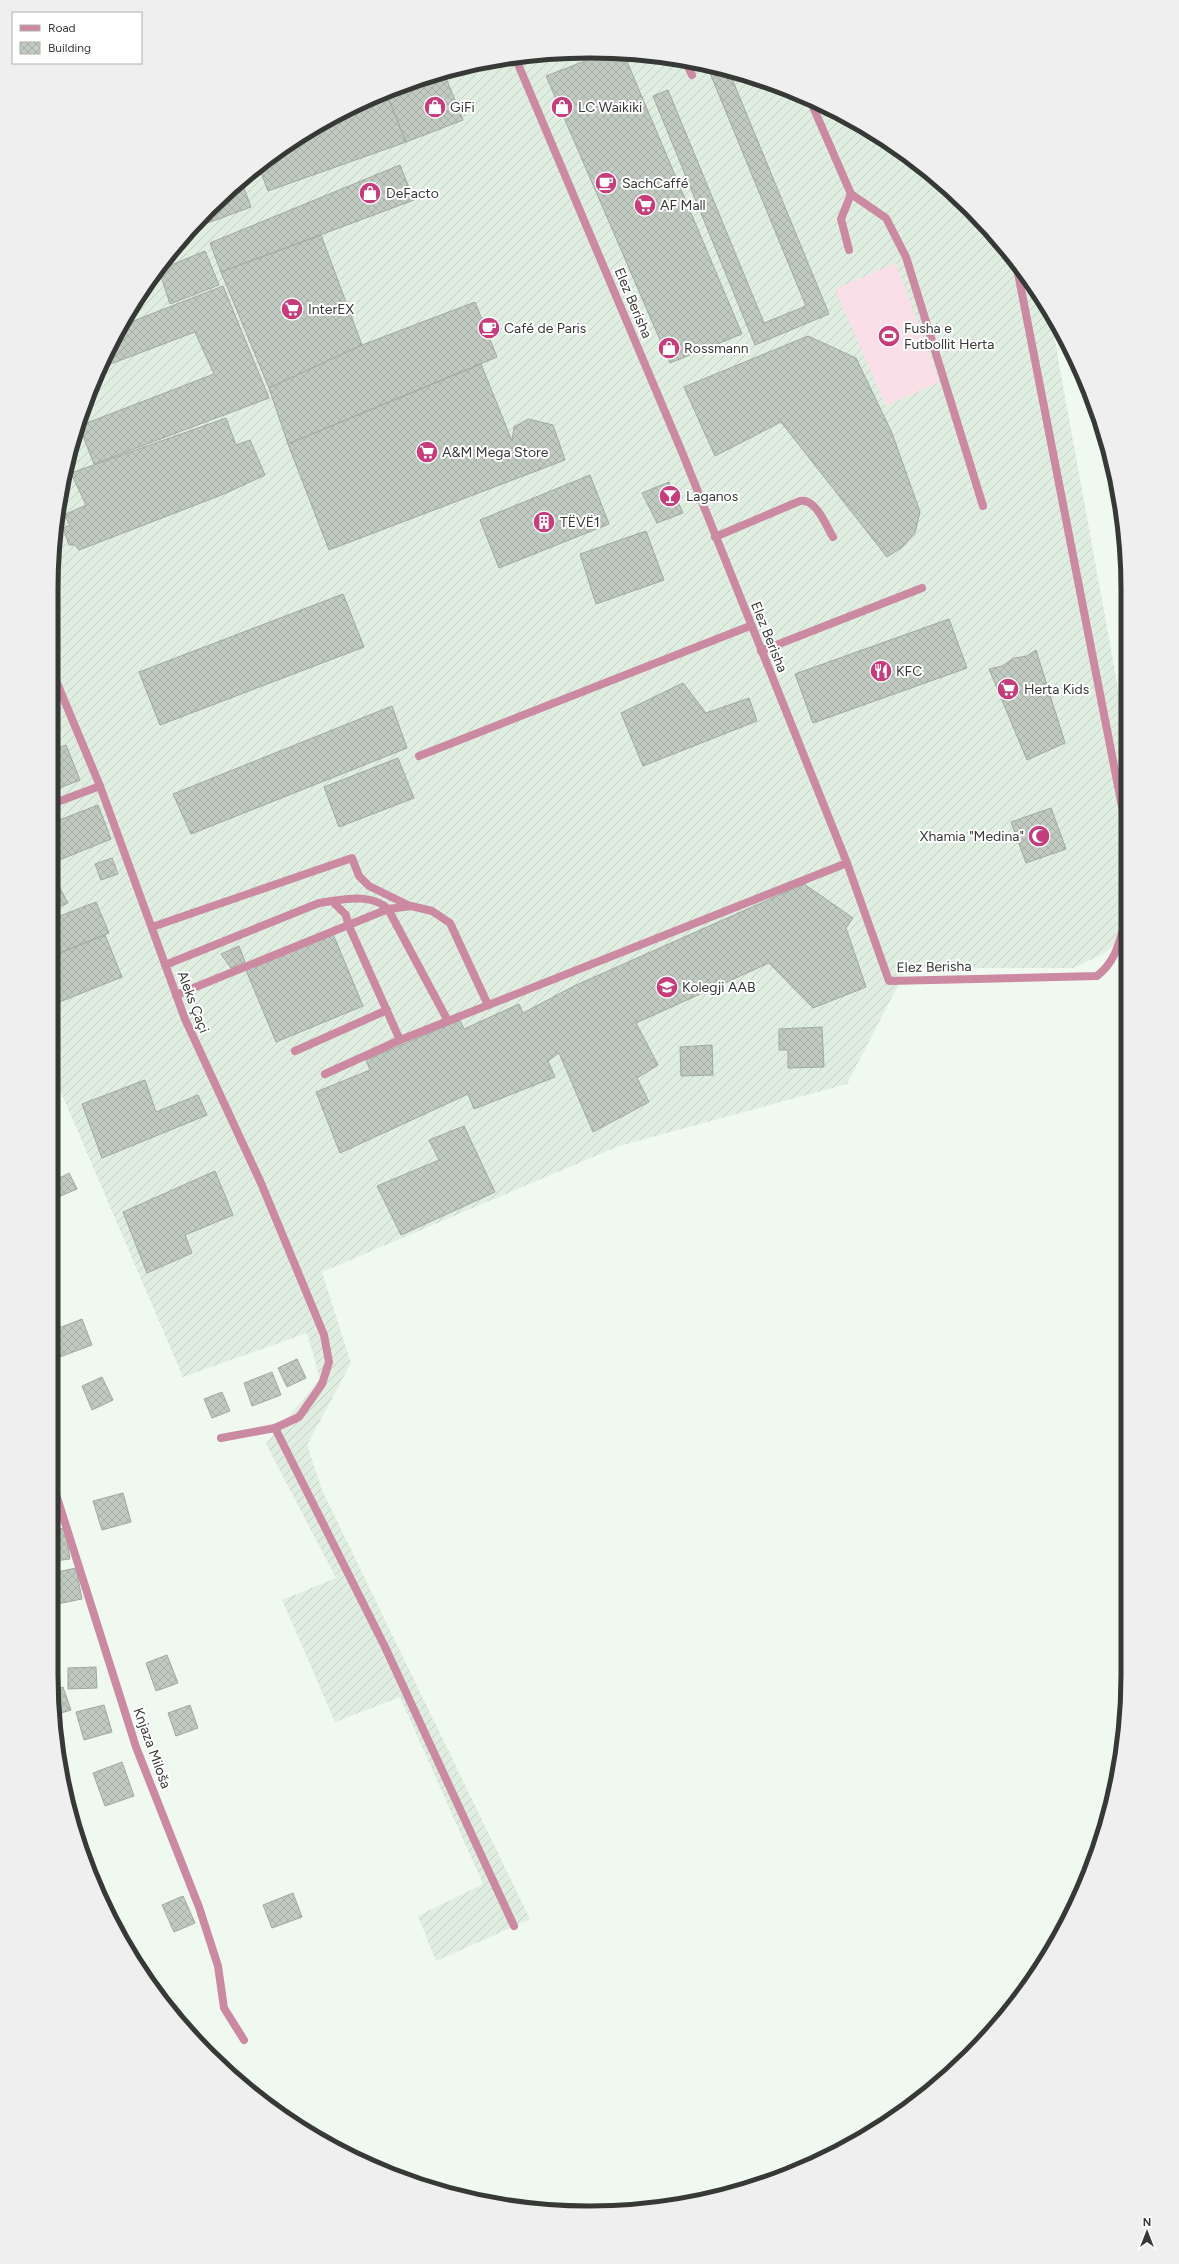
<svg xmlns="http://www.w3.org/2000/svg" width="1179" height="2264" font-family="Figtree,sans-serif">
<defs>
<pattern id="industrial-furrows" width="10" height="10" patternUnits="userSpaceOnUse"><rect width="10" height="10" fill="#dfeee0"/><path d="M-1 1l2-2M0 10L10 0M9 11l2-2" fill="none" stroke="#c0cdc1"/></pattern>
<pattern id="building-cross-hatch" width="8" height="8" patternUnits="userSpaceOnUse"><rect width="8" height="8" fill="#c1cac1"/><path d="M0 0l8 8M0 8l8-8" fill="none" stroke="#a6aea6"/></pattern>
</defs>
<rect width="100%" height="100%" fill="#f0f9f0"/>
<path fill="url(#industrial-furrows)" d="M625 52 729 69 828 107 945 185 1037 290 1050 314 1124 721 1125 934 1105 953 1073 968H907L847 1084 619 1146 322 1272 351 1363 307 1445 322 1490 530 1919 436 1961 418 1916 483 1884 400 1697 335 1722 282 1600 336 1578 266 1444 320 1379 307 1333 183 1377 52 1071V555L69 450 107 351 162 262 235 184 320 123 417 80 519 56Z"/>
<path fill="#fbdfe8" d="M896 263 939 382 886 406 835 289Z"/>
<g fill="url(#building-cross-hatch)" stroke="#a0a9a0">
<path d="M623 52 742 334 670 363 546 76 606 53Z"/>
<path d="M721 68 728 69 829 314 755 345 653 96 668 90 764 323 806 306 710 73Z"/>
<path d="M444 73 463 120 406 142 386 93 417 80Z"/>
<path d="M386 93 406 142 268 191 259 167 320 123Z"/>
<path d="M400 165 414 200 221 272 210 243Z"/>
<path d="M241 180 251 207 202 225 200 221Z"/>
<path d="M321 235 362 345 269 388 221 272Z"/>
<path d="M205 251 219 285 170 304 159 270Z"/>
<path d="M223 286 269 398 94 464 79 426 214 374 195 332 100 368 107 351 123 325Z"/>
<path d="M475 302 497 357 288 444 269 388 362 345Z"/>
<path d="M808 336 856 358 892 433 920 512 915 533 901 548 887 557 781 422 715 456 684 387Z"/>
<path d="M481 364 512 441 514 427 528 419 553 425 565 460 329 550 288 444Z"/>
<path d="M226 418 236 445 250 440 265 475 224 494 79 550 75 545H69L63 528 70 525 64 515 86 505 71 473Z"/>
<path d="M590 475 609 524 499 568 480 520Z"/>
<path d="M669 482 683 513 657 523 642 493Z"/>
<path d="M646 531 664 580 596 604 580 554Z"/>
<path d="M343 594 364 647 160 725 139 672Z"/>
<path d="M949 619 967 668 813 723 795 674Z"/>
<path d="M1036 650 1065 743 1027 760 989 669 1002 666 1014 658 1027 656Z"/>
<path d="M683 683 706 713 749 698 757 721 643 766 621 713Z"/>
<path d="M392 706 407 748 191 834 173 794Z"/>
<path d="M66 745 80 780 52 791V750Z"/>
<path d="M398 758 414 798 339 827 324 787Z"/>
<path d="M98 805 111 839 52 863V823Z"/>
<path d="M1051 808 1066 849 1026 863 1011 822Z"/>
<path d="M112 858 118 874 101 880 95 864Z"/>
<path d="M55 879 68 903 52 910V880Z"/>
<path d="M804 884 853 918 846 928 866 987 813 1008 769 963 636 1023 658 1065 637 1078 649 1102 593 1132 559 1053 548 1061 555 1077 474 1109 468 1094 340 1153 316 1092 370 1070 366 1060 460 1020 464 1029 519 1004 523 1013 574 986Z"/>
<path d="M96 902 109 933 52 956V919Z"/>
<path d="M333 934 363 1006 276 1042 246 970Z"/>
<path d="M105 935 122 977 52 1005V956Z"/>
<path d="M239 946 245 962 231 968 221 954Z"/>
<path d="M822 1027 824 1067 788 1068V1050H779V1029Z"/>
<path d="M712 1045 713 1075 681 1076 680 1047Z"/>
<path d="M145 1080 156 1112 198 1095 207 1115 102 1158 82 1104Z"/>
<path d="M464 1126 495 1192 401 1235 377 1186 439 1160 429 1140Z"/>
<path d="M215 1171 233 1215 185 1235 192 1253 147 1273 123 1212Z"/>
<path d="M69 1173 77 1189 51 1200 52 1182Z"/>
<path d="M82 1319 92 1345 57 1358 51 1343V1331Z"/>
<path d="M297 1359 306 1378 287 1387 278 1368Z"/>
<path d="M272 1372 281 1395 252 1406 244 1383Z"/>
<path d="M102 1377 113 1400 92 1410 82 1386Z"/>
<path d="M222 1392 230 1411 212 1418 204 1399Z"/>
<path d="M51 1488 54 1516 51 1517Z"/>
<path d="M123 1493 131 1522 102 1530 93 1501Z"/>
<path d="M65 1528 70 1559 55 1561 51 1530Z"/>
<path d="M76 1568 82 1599 57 1604 52 1573Z"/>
<path d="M167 1655 178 1683 156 1691 146 1663Z"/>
<path d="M96 1667 97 1688 68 1689V1668Z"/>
<path d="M63 1687 71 1710 55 1715 53 1691Z"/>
<path d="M104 1705 112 1732 84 1740 76 1712Z"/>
<path d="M190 1705 198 1728 176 1736 168 1713Z"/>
<path d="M122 1762 134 1796 105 1806 93 1773Z"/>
<path d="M293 1893 302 1917 272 1928 263 1905Z"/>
<path d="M183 1896 195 1923 174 1932 162 1905Z"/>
</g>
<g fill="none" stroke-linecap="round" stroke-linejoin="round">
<g stroke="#cb8aa1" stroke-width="8">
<path d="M686 62 692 75"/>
<path d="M810 100 851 194 886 218 906 257 983 506"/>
<path d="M849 250 841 219 851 194"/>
<path d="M715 537 800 501C816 498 826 526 833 537"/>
<path d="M761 651 922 588"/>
<path d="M332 901C350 898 374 895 388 909L448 1021"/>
<path d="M152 927 352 858 359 876 369 886 410 906"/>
<path d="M165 965 319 903 332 901 346 915 348 924 400 1040"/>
<path d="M176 995 388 909 411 906 432 911 450 923 488 1005"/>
<path d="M295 1051 387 1010"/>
<path d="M325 1074 400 1040 847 863"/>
</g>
<g stroke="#cb8aa1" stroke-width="8">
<path d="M515 57 682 452 847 863 889 981 1097 976C1115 962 1119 944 1125 923"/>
<path d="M1017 268 1124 817"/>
<path d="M52 671 100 786 185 1019 261 1183 324 1335 329 1362 322 1384 299 1417 275 1428 221 1438"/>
<path d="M419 756 750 626"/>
<path d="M52 804 100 786"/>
<path d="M275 1428 385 1647 514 1926"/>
<path d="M51 1460 56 1471 54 1488 136 1747 199 1907 218 1966 224 2008 244 2040"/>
</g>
</g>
<defs>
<g id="shop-disc" transform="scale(1.15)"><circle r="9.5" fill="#c53d7b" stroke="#fff"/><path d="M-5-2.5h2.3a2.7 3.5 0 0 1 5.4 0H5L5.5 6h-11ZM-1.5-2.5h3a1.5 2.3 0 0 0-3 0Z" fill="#fff"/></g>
<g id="cafe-disc" transform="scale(1.15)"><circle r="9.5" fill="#c53d7b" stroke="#fff"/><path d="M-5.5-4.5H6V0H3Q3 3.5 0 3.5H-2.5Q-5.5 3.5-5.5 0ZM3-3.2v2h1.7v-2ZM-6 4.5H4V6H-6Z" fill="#fff"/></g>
<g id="supermarket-disc" transform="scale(1.15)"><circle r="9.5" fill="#c53d7b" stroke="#fff"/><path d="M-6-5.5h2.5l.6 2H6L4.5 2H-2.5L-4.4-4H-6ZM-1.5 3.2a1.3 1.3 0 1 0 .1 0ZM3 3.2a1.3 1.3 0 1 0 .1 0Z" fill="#fff"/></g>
<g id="stadium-disc" transform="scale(1.15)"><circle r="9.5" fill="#c53d7b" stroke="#fff"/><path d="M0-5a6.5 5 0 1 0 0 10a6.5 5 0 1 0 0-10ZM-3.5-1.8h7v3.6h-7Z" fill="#fff"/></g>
<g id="bar-disc" transform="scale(1.15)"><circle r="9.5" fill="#c53d7b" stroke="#fff"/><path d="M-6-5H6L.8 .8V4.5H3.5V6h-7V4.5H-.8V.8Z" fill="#fff"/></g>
<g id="building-disc" transform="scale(1.15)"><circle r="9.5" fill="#c53d7b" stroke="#fff"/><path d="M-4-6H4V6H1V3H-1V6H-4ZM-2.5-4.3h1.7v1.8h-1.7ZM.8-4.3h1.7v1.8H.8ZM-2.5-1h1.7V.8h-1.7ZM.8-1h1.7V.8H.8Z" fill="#fff"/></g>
<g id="restaurant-disc" transform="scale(1.15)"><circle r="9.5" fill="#c53d7b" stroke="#fff"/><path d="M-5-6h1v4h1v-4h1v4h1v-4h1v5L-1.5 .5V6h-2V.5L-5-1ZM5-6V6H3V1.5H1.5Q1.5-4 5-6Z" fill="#fff"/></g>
<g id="mosque-disc" transform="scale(1.15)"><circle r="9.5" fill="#c53d7b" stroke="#fff"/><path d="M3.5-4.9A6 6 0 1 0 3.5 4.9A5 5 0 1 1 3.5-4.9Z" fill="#fff"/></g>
<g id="university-disc" transform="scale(1.15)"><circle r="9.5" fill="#c53d7b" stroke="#fff"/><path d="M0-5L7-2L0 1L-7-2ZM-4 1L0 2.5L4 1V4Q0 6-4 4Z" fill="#fff"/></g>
</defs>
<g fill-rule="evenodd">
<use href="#shop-disc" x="435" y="107"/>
<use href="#shop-disc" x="562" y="107"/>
<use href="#cafe-disc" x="606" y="183"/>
<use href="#shop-disc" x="370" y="193"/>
<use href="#supermarket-disc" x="645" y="205"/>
<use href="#supermarket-disc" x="292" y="309"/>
<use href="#cafe-disc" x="489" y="328"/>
<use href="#stadium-disc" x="889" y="336"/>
<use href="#shop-disc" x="669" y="348"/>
<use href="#supermarket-disc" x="427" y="452"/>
<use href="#bar-disc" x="670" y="496"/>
<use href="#building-disc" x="544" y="522"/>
<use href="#restaurant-disc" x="881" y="671"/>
<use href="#supermarket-disc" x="1008" y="689"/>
<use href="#mosque-disc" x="1039" y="836"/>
<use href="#university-disc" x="667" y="987"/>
</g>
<g text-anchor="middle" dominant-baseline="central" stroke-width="4" stroke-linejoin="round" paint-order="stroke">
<g font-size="14" fill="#363936" stroke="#fff" text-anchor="start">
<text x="450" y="107">GiFi</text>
<text x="578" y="107">LC Waikiki</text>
<text x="622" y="183">SachCaffé</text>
<text x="386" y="193">DeFacto</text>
<text x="660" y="205">AF Mall</text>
<text x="308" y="309">InterEX</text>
<text x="504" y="328">Café de Paris</text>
<text x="904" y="328">Fusha e<tspan x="904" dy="16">Futbollit Herta</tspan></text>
<text x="684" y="348">Rossmann</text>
<text x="442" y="452">A&amp;M Mega Store</text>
<text x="686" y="496">Laganos</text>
<text x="560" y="522">TËVË1</text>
<text x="896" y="671">KFC</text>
<text x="1024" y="689">Herta Kids</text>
<text x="1024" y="836" text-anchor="end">Xhamia "Medina"</text>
<text x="682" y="987">Kolegji AAB</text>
</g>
<g font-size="14" fill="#363936" stroke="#fff">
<text transform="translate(633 303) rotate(67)">Elez Berisha</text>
<text transform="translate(769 637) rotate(68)">Elez Berisha</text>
<text transform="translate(934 967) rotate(-1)">Elez Berisha</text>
<text transform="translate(193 1002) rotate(69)">Aleks Çaçi</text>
<text transform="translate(152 1748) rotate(70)">Knjaza Miloša</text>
</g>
</g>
<path d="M0 0H1179V2264H0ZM589 58H590A531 531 0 0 1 1121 589V1675A531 531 0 0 1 590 2206H589A531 531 0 0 1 58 1675V589A531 531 0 0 1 589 58Z" fill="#efefef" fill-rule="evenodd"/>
<path fill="none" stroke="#363936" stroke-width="5" d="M589 58H590A531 531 0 0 1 1121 589V1675A531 531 0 0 1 590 2206H589A531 531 0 0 1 58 1675V589A531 531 0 0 1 589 58Z"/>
<rect x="12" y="12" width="130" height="52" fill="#ffffff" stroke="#afb0af"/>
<rect x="20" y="25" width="20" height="6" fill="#cb8aa1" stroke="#afb0af"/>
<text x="48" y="32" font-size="12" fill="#363936">Road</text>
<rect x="20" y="42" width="20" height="12" fill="url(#building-cross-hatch)" stroke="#afb0af"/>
<text x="48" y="52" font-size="12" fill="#363936">Building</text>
<g transform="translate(1147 2232)" stroke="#ffffff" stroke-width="3" paint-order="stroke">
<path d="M0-3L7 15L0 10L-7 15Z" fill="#363936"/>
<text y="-6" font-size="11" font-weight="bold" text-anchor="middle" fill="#363936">N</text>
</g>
</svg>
